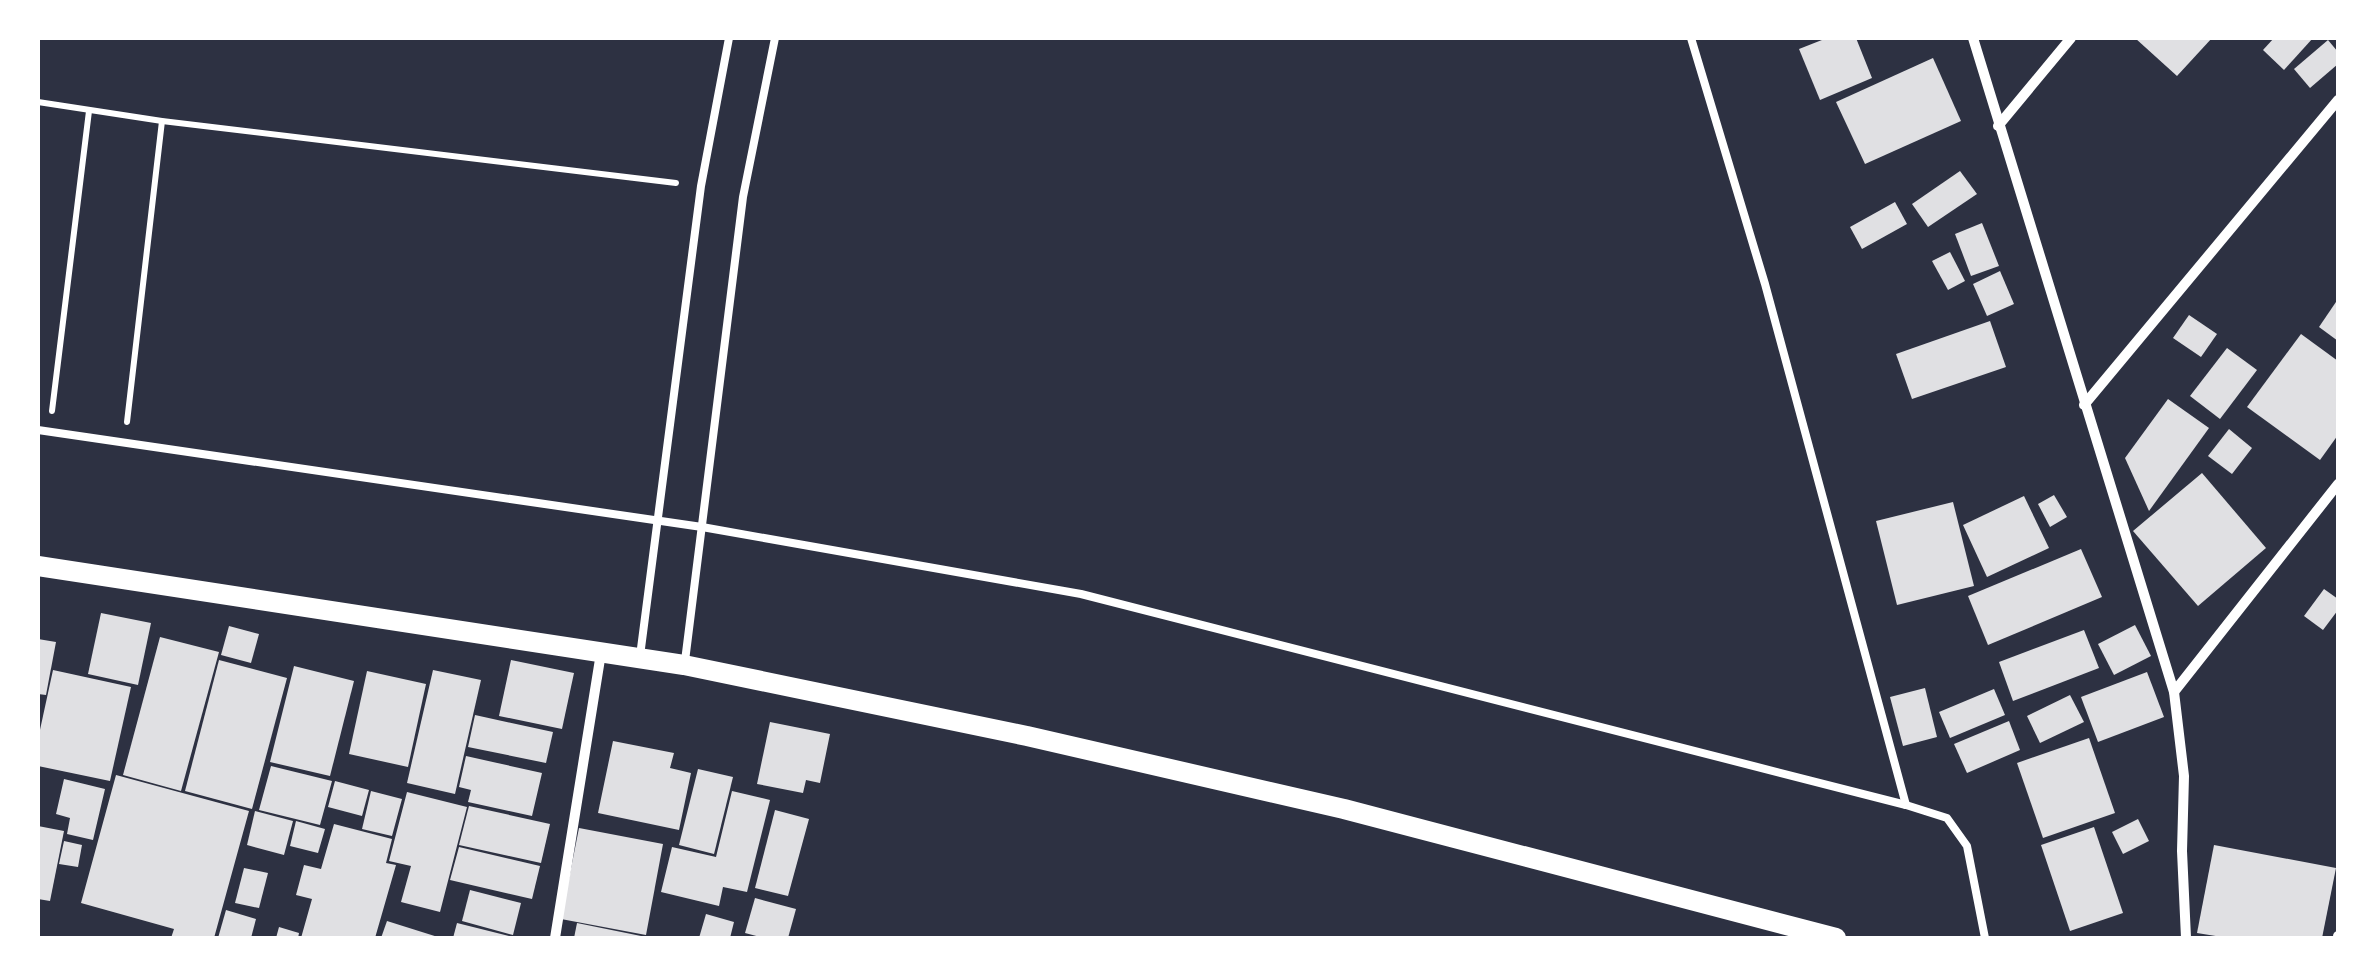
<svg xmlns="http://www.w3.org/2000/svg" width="2376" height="976" font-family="Arial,sans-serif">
<rect width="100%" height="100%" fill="#2d3142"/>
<g fill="#e0e0e3">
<path d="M1827 38H1856L1872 78 1820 100 1799 49Z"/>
<path d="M2135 38H2212L2177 76Z"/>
<path d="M2274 38H2313L2284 70 2263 50Z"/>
<path d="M2328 40 2338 52V64L2310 88 2294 69Z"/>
<path d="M1933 58 1961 121 1865 164 1836 102Z"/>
<path d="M1960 171 1977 194 1928 227 1912 204Z"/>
<path d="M1895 202 1907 224 1862 249 1850 227Z"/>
<path d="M1982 223 1999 266 1971 276 1955 234Z"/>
<path d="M1950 252 1965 281 1948 290 1932 261Z"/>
<path d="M2000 271 2014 304 1987 316 1973 284Z"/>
<path d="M2338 299V341L2319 327Z"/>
<path d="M2189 315 2217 334 2201 357 2173 338Z"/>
<path d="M1990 321 2006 367 1912 399 1896 354Z"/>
<path d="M2301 334 2338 361V435L2320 460 2247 407Z"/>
<path d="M2227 348 2257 370 2220 419 2190 396Z"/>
<path d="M2168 399 2209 428 2149 511 2125 458Z"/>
<path d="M2229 429 2252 448 2232 474 2208 456Z"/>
<path d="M2202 473 2266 548 2198 606 2133 531Z"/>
<path d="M2054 495 2067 517 2050 527 2038 504Z"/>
<path d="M2024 496 2049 548 1987 577 1963 525Z"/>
<path d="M1953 502 1974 586 1897 605 1876 521Z"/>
<path d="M2081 549 2102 597 1988 645 1968 596Z"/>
<path d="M2324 589 2338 599V610L2323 630 2304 616Z"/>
<path d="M101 613 151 623 138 685 88 674Z"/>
<path d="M2135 625 2151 656 2114 675 2098 644Z"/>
<path d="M229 626 259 634 251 663 221 655Z"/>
<path d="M2084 630 2099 668 2013 701 1999 662Z"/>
<path d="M160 637 219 652 181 791 123 775Z"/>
<path d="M38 639 56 642 46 695 38 694Z"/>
<path d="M219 660 287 678 252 809 185 791Z"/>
<path d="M511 660 574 673 562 729 499 716Z"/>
<path d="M294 666 354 681 330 776 270 762Z"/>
<path d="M53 670 131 687 110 781 38 766V739Z"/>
<path d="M433 670 481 680 455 794 407 783Z"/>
<path d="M367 671 426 684 408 767 349 754Z"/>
<path d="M2147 672 2164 717 2098 742 2081 697Z"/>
<path d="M1925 688 1937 737 1903 746 1890 697Z"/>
<path d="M1994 689 2005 715 1950 738 1939 712Z"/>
<path d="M2070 695 2084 722 2040 743 2027 716Z"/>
<path d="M475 715 553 732 546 763 468 747Z"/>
<path d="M2009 721 2020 750 1967 773 1954 744Z"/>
<path d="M770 722 830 734 820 783 806 780 803 793 757 784Z"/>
<path d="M2089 738 2115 813 2043 838 2017 763Z"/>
<path d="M613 741 674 753 670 768 691 773 679 830 598 813Z"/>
<path d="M466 756 542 773 532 816 468 802 471 790 459 787Z"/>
<path d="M271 766 332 781 320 825 259 810Z"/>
<path d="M698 769 733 777 714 854 679 845Z"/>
<path d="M116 775 249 811 214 938H171L174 929 81 903Z"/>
<path d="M64 779 105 789 93 840 67 834 70 818 56 814Z"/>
<path d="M335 781 369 790 362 816 328 807Z"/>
<path d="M371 791 402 799 392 836 362 829Z"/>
<path d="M732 791 770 800 747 892 723 887 719 906 661 892 672 847 716 857Z"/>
<path d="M407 792 467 807 440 912 401 902 411 866 389 861Z"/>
<path d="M469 806 550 824 541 863 459 845Z"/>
<path d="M775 810 809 819 788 896 755 888Z"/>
<path d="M255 811 293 821 284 855 247 845Z"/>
<path d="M2138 819 2149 841 2123 854 2112 832Z"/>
<path d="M296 821 325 829 318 853 290 846Z"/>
<path d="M334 824 392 839 386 863 396 865 375 938H301L312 899 296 895 304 865 321 869Z"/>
<path d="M38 826 64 831 50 901 38 899Z"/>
<path d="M2094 827 2123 913 2070 931 2041 845Z"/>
<path d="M579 828 663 844 646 935 561 919Z"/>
<path d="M64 841 82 845 78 867 59 864Z"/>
<path d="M2214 845 2336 868 2322 938H2228L2197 933Z"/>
<path d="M459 847 540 866 532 899 450 880Z"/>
<path d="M244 868 268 873 259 908 235 903Z"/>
<path d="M470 890 521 903 513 935 462 921Z"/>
<path d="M755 898 796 909 788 938H764L745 933Z"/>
<path d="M226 910 256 919 251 938H218Z"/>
<path d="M706 914 734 922 730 938H699Z"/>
<path d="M387 921 441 938H381Z"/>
<path d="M457 923 513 937V938H453Z"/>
<path d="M577 923 646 937V938H574Z"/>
<path d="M279 927 299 933 298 938H276Z"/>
</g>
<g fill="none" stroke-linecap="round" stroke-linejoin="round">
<g stroke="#fff" stroke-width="6">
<path d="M38 102 162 121 676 183"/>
<path d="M52 411 89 111"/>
<path d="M127 422 162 121"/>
</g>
<g stroke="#fff" stroke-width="8">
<path d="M1691 38 1765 284 1906 805"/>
<path d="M38 430 702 527 1081 594 1906 805 1947 818 1967 846 1985 938"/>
<path d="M640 656 701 186 729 38"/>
<path d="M685 661 743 197 775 38"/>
</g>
<g stroke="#fff" stroke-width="10">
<path d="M1973 38 2174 692 2184 776 2182 851 2186 938"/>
<path d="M1998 126 2071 38"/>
<path d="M2084 405 2338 100"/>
<path d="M2174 692 2338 484"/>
<path d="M555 938 601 653"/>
<path d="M2338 938V936"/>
</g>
<path stroke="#fff" stroke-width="20" d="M38 566 684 665 1027 736 1344 809 1836 938"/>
</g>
<rect width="2376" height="976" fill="none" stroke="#ffffff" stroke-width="80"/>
</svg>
